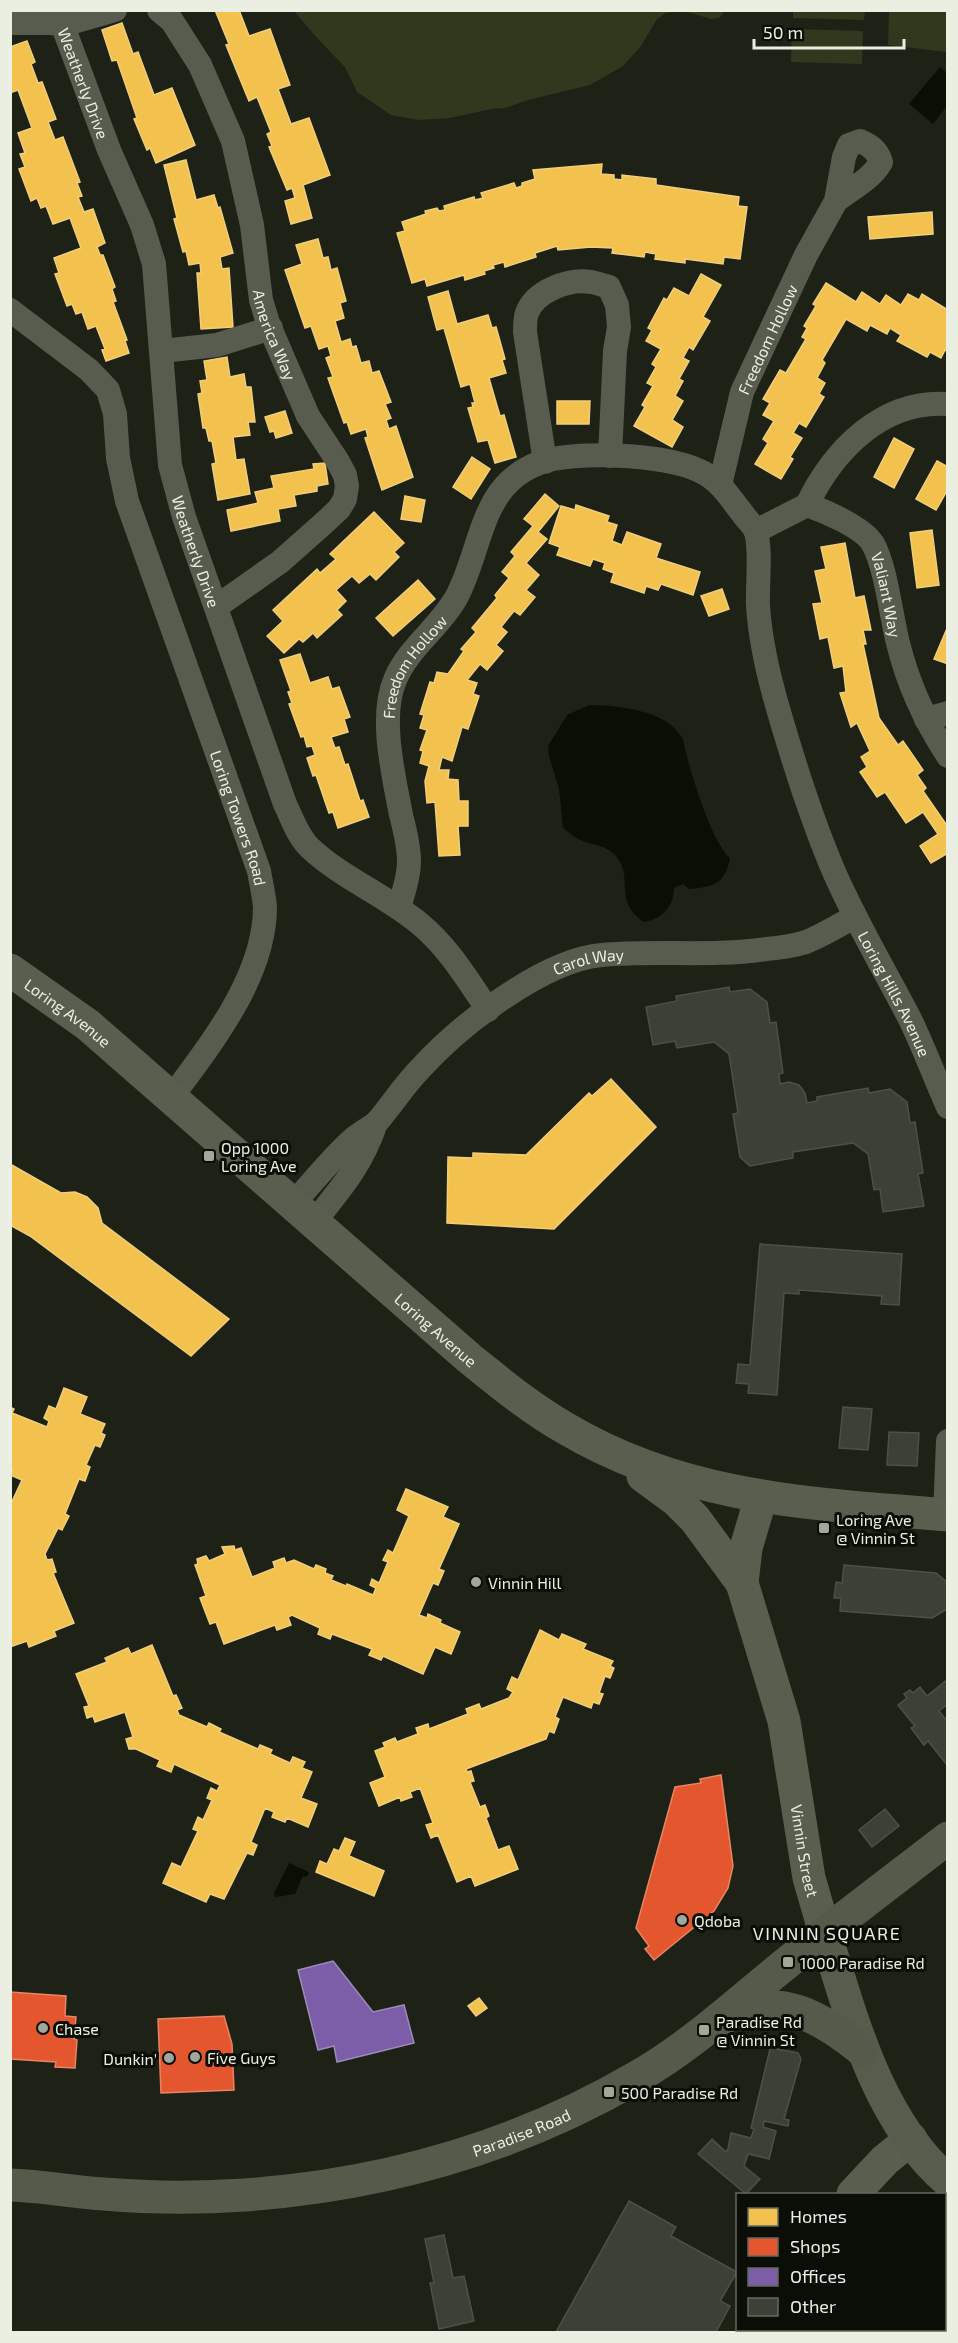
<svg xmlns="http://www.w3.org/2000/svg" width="958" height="2343" font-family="'Exo 2',sans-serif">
<rect width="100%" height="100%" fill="#1e2216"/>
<g fill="#30391e">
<path d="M294 11H677L666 13 657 19 641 46 623 66 590 85 528 100 505 108 491 109 450 118 418 120 391 115 357 92 345 67 318 39Z"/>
<path d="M684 11 725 10V11L719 18 711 19Z"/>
<path d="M793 11H865L864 20 793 18Z"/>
<path d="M889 11H947V52L888 45Z"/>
<path d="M792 29 863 31 862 64 791 62Z"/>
</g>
<g fill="#090f02">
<path d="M940 67 947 73V106L933 124 909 104Z"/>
<path d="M589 705C613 705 646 709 667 722 673 726 679 733 683 739 688 766 711 842 730 858 725 884 714 887 689 889L683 884 674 888C674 906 662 919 644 922 614 902 632 880 619 860 609 844 592 846 578 839 573 837 568 831 563 828L559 789 549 756 548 746 567 715Z"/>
<path d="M289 1863 309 1872 307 1877 303 1876 295 1894 275 1897 274 1893Z"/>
</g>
<g fill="#f2c14e" stroke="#f0cf7a" stroke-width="1.5">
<path d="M215 10H239L249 36 270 29 290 85 278 89 291 124 309 118 330 175 303 185 312 218 291 224 285 201 295 198 292 188 287 190 269 147 272 146 267 134 271 132 257 97 249 101 226 45 229 44Z"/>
<path d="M122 23 133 54 138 52 154 95 172 88 195 145 156 163 150 148 147 150 134 119 137 118 117 60 112 61 102 30Z"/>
<path d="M27 41 35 62 31 64 38 83 42 82 56 119 48 122 55 140 63 137 80 182 77 183 82 196 78 197 84 212 93 209 105 243 97 247 100 255H103L115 287 112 289 116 301 113 302 127 340 125 341 129 353 106 361 102 350 105 349 96 326 88 329 82 312 76 314 72 304 67 306 55 274 59 273 54 258 81 248 70 218 53 224 46 206 41 208 37 198 31 201 19 169 25 167 20 154 25 153 18 133 32 128 18 90 10 93V47Z"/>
<path d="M186 160 196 200 214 195 218 208 220 207 233 253 220 257 222 269 229 268 233 327 201 329 197 273H201L200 263 189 265 186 251 183 252 174 219 177 218 164 165Z"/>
<path d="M602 164 601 174 614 175V179L622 180V175L656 179V185L739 197 738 206 747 207 740 259 724 257 723 264 685 259V263L655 259 656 254 645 252 644 257 612 253 613 248 591 247 558 250 557 246 535 253 536 257 505 267 504 262 493 265 494 268 484 271 485 274 465 280 464 275 427 286 425 279 412 283 397 233 405 231 402 222 426 214 425 211 437 208 439 211 445 210 444 206 474 197 475 200 483 198 481 193 514 183 516 188 522 186V183L535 179 533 170Z"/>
<path d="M932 212 933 234 870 239 868 217Z"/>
<path d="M318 239 323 258 328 257 331 270 337 268 346 301 340 303 344 318 335 321 341 342 350 339 352 347 356 346 361 363 369 361 372 373 379 371 391 402 385 404 391 418 386 420 389 429 396 426 413 477 382 490 365 438 368 437 366 429 351 434 347 422 344 423 328 378 333 377 326 358 331 356 328 346 319 349 311 326 305 328 285 270 302 264 296 245Z"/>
<path d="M701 274 721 285 703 317 710 321 693 350 689 347 683 358 689 361 679 379 683 381 675 396 683 401 672 420 683 427 672 447 634 426 645 407 642 405 653 386 647 383 656 367 652 364 661 349 646 341 652 330 648 328 664 298 667 300 674 288 689 296Z"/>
<path d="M826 283 856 302 862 292 880 304 886 295 901 305 908 294 919 300 922 294 948 310V352L945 350 941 358 930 352 927 357 897 341 901 335 890 328 887 334 870 325 867 331 846 319 822 360 825 363 817 378 825 383 819 394 824 397 806 427 799 423 793 433 802 438 790 457 793 459 781 479 755 464 768 443 763 439 774 421 763 415 770 403 763 399 780 370 786 373 806 339 802 337 807 328 804 326 816 306 813 304Z"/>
<path d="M448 291 457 324 488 315 492 328 496 327 505 359 502 360 506 373 489 378 500 416 504 415 516 457 495 463 488 440 478 442 468 408 473 407 472 403H475L470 384 461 387 444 328 437 330 428 297Z"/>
<path d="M227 357 230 377 244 374 246 387H251L255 422H248L250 435 233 437 236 460 244 459 250 494 218 500 212 464 216 463 212 441H209L206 428H203L198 394 202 393 200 381 207 380 204 361Z"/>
<path d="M557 401H590L589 424H557Z"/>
<path d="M285 411 292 433 276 438 274 431 270 432 265 417Z"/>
<path d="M894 438 914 449 894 488 874 477Z"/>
<path d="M472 457 490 469 471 499 453 487Z"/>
<path d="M937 461 948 467V489L936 510 916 499Z"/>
<path d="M325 463 328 484 317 486V491L294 495 296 506 278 509 280 521 231 531 227 510 258 503 255 492 274 488 271 476 314 469 313 464Z"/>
<path d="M545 494 559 506 538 532 547 539 526 563 539 575 526 590 535 597 520 615 514 611 501 627 507 632 496 645 503 651 487 670 480 664 467 680 477 683 473 694 479 696 468 729 462 727 452 761 442 757 439 770H449L448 779 458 780 459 801H468V826H458L460 855 439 856 435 802 427 803 425 781 429 766 420 763 423 751 420 750 427 730 420 728 424 715 420 714 430 682 434 683 437 672 448 674 464 651 461 649 476 632 472 628 497 598 495 595 509 578 502 572 515 556 511 552 533 526 524 519Z"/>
<path d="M405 496 425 500 421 522 401 519Z"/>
<path d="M576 505 609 516 607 522 617 525 612 541 622 545 627 532 661 544 656 558 700 572 693 595 661 584 658 590 646 586 644 593 611 582 614 573 603 569 605 563 593 559 590 566 557 555 560 547 549 543 561 506 575 510Z"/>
<path d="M374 512 404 543 394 552 399 557 376 580 370 574 359 583 352 576 336 590 346 601 337 610 342 615 317 638 313 633 303 642 299 639 284 653 267 636 283 621 273 610 317 569 320 573 336 559 330 554Z"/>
<path d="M932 530 939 585 917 588 910 533Z"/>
<path d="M845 543 855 598 864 596 871 630H863L866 644H863L879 718 898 745 903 741 923 770 917 775 926 788 923 791 948 827V853L931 863 920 846 938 834 923 812 906 823 885 792 877 797 860 772 867 767 861 757 870 751 857 723 851 727 840 693 846 692 843 666 834 668 828 637 820 639 813 604 822 603 815 571 826 569 821 547Z"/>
<path d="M418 580 435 599 393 636 376 618Z"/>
<path d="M722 589 729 609 709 616 701 596Z"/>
<path d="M948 626V664L934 659Z"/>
<path d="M300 654 310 683 328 677 332 689 339 687 350 717 344 719 348 732 331 737 335 748 339 747 345 765 348 764 360 801 363 800 369 817 338 828 333 812 329 813 316 775 313 776 307 758 315 755 312 746 307 747 304 736 301 737 289 704 292 703 288 692 291 691 280 660Z"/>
<path d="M611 1079 656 1127 554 1229 447 1223 448 1157 473 1158V1153L526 1155 589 1093 592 1096Z"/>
<path d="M10 1164 61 1193 75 1192 87 1197 98 1208 102 1223 229 1319 191 1356 30 1236 10 1225Z"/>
<path d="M64 1388 87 1397 80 1414 105 1424 101 1433 105 1435 100 1447 95 1445 86 1465 90 1467 85 1481 79 1479 65 1514 69 1516 62 1530 58 1528 45 1554 47 1560 52 1559 56 1572 53 1573 74 1623 54 1631 56 1636 29 1647 27 1641 10 1647V1506L22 1480 10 1475 13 1470 10 1469V1407L14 1409 12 1413 47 1427 49 1421 44 1418 49 1406 56 1409Z"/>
<path d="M406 1489 448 1507 443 1517 459 1524 439 1569 444 1571 438 1585 433 1583 419 1615 427 1618 428 1614 441 1620 440 1623 460 1632 451 1654 435 1647 423 1674 383 1656 381 1660 369 1655 372 1649 332 1634 330 1639 318 1634 320 1628 292 1615 288 1617 291 1625 277 1630 275 1625 224 1644 216 1622 210 1624 200 1598 206 1596 195 1565 198 1564 197 1559 206 1556 209 1561 225 1554 222 1547 234 1546 235 1550 241 1548 252 1577 275 1568 273 1562 284 1558 286 1563 294 1560 314 1569 316 1565 326 1569 325 1573 333 1576 331 1580 346 1586 347 1584 373 1595 376 1588 370 1585 372 1579 379 1583 388 1562 383 1560 388 1550 393 1553 409 1516 397 1510Z"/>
<path d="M540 1630 559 1640 562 1634 586 1644 583 1649 613 1661 610 1666 614 1668 610 1678 605 1676 599 1693 603 1694 599 1704 593 1702 591 1708 563 1697 555 1717 559 1719 554 1733 549 1731 546 1739 466 1769 467 1772 471 1771 474 1781 470 1782 480 1807 485 1805 489 1816 486 1818 498 1850 509 1846 518 1869 475 1886 471 1876 457 1882 438 1835 431 1838 426 1825 433 1823 420 1788 410 1792 412 1797 401 1801 400 1797 379 1806 370 1783 385 1777 375 1751 385 1747 383 1743 395 1738 397 1742 418 1734 416 1728 428 1724 429 1729 468 1714 466 1709 479 1704 481 1709 509 1698 513 1692 507 1689 512 1677 518 1680Z"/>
<path d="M152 1645 173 1696 176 1695 182 1708 177 1710 179 1715 207 1727 209 1723 221 1729 219 1732 258 1749 260 1745 272 1750 270 1754 290 1763 293 1757 305 1762 302 1768 312 1772 301 1798 317 1804 308 1827 287 1818 285 1822 272 1817 274 1812 265 1808 251 1842 257 1845 253 1855 247 1853 224 1899 210 1894 206 1902 163 1883 172 1863 181 1867 198 1831 193 1829 198 1817 203 1820 212 1800 207 1798 211 1788 217 1791 220 1785 174 1764 171 1772 157 1766 160 1760 136 1749H129L126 1739 133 1737 125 1712 95 1722 93 1716 87 1718 84 1707 89 1706 76 1674 107 1662 105 1658 128 1648 131 1654Z"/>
<path d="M345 1838 355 1842 349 1856 384 1871 374 1896 316 1872 320 1861 327 1864 334 1849 339 1851Z"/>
<path d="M479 1998 487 2008 476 2016 468 2006Z"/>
</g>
<g fill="#e4572e" stroke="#e68564" stroke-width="1.5">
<path d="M721 1775 733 1866 728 1888 714 1911 654 1960 645 1949 649 1946 636 1928 675 1787 701 1783 700 1779Z"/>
<path d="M10 1992 66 1996 65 2016 76 2017 74 2039 77 2040 75 2068 55 2067 56 2062 10 2059Z"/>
<path d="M224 2016 232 2044 234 2090 161 2093 158 2019Z"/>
</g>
<path fill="#7b5ea7" stroke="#9c8ab8" stroke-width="1.5" d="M333 1961 373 2012 404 2005 414 2043 337 2062 334 2046 318 2050 298 1970Z"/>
<g fill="#3d4037" stroke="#4c5045" stroke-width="1.5">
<path d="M729 987 730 992 750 989 767 1002 770 1023 776 1022 783 1073 779 1074 780 1084 789 1082 799 1085 805 1093 807 1103 817 1101V1097L868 1088 869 1093 890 1089 907 1102 910 1123 915 1122 923 1173 918 1174 924 1206 883 1212 880 1189 874 1190 868 1154 853 1143 793 1152V1158L750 1166 740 1157 733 1114 738 1113 729 1054 714 1042 677 1048 675 1041 653 1045 646 1007 677 1001 676 996Z"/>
<path d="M760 1244 902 1254 899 1305 881 1304 882 1296 799 1290V1294L784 1293 777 1395 748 1393 749 1384 736 1383 738 1364 750 1365Z"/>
<path d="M843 1407 872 1409 868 1450 839 1448Z"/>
<path d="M889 1432 919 1433 917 1466 887 1465Z"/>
<path d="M844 1565 936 1573 948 1583 947 1609 932 1618 840 1611 841 1598H834L836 1582 842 1583Z"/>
<path d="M948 1679V1704L939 1711 948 1722V1766L928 1741 924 1745 911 1728 915 1726 898 1705 907 1698 904 1694 910 1690 913 1693 920 1687 927 1696Z"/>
<path d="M885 1809 899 1826 872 1847 859 1830Z"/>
<path d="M773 2048 798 2053 801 2059 784 2119 789 2120 788 2126 764 2121 763 2127 776 2131 769 2159 748 2154 744 2166 760 2179 746 2194 698 2154 712 2139 726 2152 728 2149 731 2133 751 2138 754 2129 751 2128 770 2049Z"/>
<path d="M629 2201 676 2227 671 2236 737 2272 720 2301 730 2306 716 2332H556Z"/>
<path d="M444 2235 453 2278 464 2276 474 2321 439 2329 430 2283H434L425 2239Z"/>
<path d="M944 2328 948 2332H811L814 2330H944Z"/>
</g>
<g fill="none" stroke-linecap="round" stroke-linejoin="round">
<g stroke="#575c4f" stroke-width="24">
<path id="s1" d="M57 10 109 150 142 225 154 264 170 465 184 517 285 804C292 818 298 837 310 848 342 878 385 895 420 924 448 947 468 980 488 1010"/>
<path id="s2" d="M159 10 172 21 200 65 233 141 252 225 261 300 268 323 308 416 337 460 345 475 347 486 345 499 339 509 324 523 280 562 216 607"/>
<path d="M10 23H51L63 25 115 10"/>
<path id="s3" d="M10 310 89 370 108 390 115 414 118 458 127 501 259 871C261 883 264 895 265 907 265 977 210 1045 171 1098"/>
<path d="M162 351 217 345 271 328"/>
<path id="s4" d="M948 404C882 399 833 451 807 505 825 511 864 528 873 544 886 567 891 616 898 643 908 684 925 721 948 756"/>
<path d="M545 462 525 332C525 326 525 318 527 313 535 291 569 278 591 282 597 283 603 285 609 287L617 305 619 327 615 351 610 456"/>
<path id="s5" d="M720 485 742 392 806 255 836 201 844 157 849 145 860 141C871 146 877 150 881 162 871 180 852 188 836 201"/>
<path d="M756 531 807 505"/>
<path d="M926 719 948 713"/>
<path id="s6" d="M399 908C403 893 409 878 409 862 409 846 405 830 401 815 394 777 379 717 395 680 408 648 439 628 456 598 476 563 480 508 510 481 517 474 529 467 539 463 575 450 665 454 700 471 720 480 730 498 743 514 746 519 753 525 755 530 762 545 757 587 758 605 760 641 769 678 779 712 795 767 812 821 835 874 857 924 885 971 910 1019 924 1048 935 1078 948 1107"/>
<path id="s7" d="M293 1204C312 1183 330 1160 351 1141 359 1133 369 1129 377 1122 392 1105 404 1085 420 1069 459 1026 543 960 602 955 657 950 711 957 766 949 779 948 793 946 806 942 823 935 838 926 854 917"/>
<path d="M314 1222C342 1187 361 1166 376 1123"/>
<path d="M945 1515 948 1441"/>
</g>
<g stroke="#595e4e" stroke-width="33">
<path id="s8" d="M10 970 88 1025 469 1358C500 1383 530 1408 565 1428 684 1499 813 1504 948 1515"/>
<path d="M643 1476 677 1501 695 1519 742 1583"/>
<path id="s9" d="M761 1497 746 1548 742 1583 784 1721 809 1878 825 1933"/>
<path d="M853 2194 885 2160 911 2139"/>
<path d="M778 2332 780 2330"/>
</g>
<path stroke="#565d4c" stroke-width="33" d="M825 1933C852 2018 877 2120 948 2181"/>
<g stroke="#555b4a" stroke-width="33">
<path d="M726 2017C779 1991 822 2018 862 2050"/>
<path id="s10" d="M10 2185C42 2186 73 2192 104 2194 151 2198 199 2198 245 2195 383 2185 517 2147 637 2077 688 2048 733 2007 778 1970 834 1925 891 1882 948 1838"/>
</g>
</g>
<g fill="#a3a79a" stroke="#0b0e06" stroke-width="2">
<rect x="203" y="1150" width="12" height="12" rx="3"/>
<rect x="818" y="1522" width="12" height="12" rx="3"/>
<circle cx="476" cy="1582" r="6"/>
<circle cx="682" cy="1920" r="6"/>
<rect x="782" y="1956" width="12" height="12" rx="3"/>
<circle cx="43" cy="2028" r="6"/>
<rect x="698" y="2024" width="12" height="12" rx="3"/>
<circle cx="195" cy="2057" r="6"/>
<circle cx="169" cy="2058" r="6"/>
<rect x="603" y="2086" width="12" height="12" rx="3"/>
</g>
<g text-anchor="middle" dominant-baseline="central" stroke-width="6" stroke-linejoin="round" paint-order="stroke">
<g font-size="16" fill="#eaefe1" stroke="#0b0e06">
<text stroke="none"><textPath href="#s1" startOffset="78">Weatherly Drive</textPath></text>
<text stroke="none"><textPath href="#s2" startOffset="351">America Way</textPath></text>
<text stroke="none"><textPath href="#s5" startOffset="154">Freedom Hollow</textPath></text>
<text stroke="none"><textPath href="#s1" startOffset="564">Weatherly Drive</textPath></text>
<text stroke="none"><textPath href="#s4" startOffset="315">Valiant Way</textPath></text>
<text stroke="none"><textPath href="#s6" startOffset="252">Freedom Hollow</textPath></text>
<text stroke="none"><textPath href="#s3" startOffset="576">Loring Towers Road</textPath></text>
<text stroke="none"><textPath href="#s7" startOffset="390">Carol Way</textPath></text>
<text stroke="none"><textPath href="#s6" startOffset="1234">Loring Hills Avenue</textPath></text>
<text stroke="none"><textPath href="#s8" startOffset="72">Loring Avenue</textPath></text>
<text stroke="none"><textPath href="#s8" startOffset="558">Loring Avenue</textPath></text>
<text stroke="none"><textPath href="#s9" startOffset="364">Vinnin Street</textPath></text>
<text stroke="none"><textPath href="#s10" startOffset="520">Paradise Road</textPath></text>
</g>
<g font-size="16" fill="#eaefe1" stroke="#0b0e06" text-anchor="start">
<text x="221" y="1147">Opp 1000<tspan x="221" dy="18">Loring Ave</tspan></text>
<text x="836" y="1519">Loring Ave<tspan x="836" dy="18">@ Vinnin St</tspan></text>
<text x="488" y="1582">Vinnin Hill</text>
<text x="694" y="1920">Qdoba</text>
<text x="800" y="1962">1000 Paradise Rd</text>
<text x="716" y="2021">Paradise Rd<tspan x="716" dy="18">@ Vinnin St</tspan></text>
<text x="55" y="2028">Chase</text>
<text x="207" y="2057">Five Guys</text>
<text x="157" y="2058" text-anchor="end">Dunkin'</text>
<text x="621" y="2092">500 Paradise Rd</text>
</g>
<g font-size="18" letter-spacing="1.5" fill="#eaefe1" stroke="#0b0e06">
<text x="827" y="1933">VINNIN SQUARE</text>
</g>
</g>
<rect width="958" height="2343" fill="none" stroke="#eaefe1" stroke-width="24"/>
<rect x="736" y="2193" width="210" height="138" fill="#0b0e06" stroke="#64685e" stroke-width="1.5"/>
<rect x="748" y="2208" width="30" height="18" fill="#f2c14e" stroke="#64685e" stroke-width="1.5"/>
<text x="790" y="2223" font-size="18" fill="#eaefe1">Homes</text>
<rect x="748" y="2238" width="30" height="18" fill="#e4572e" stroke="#64685e" stroke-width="1.5"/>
<text x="790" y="2253" font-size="18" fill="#eaefe1">Shops</text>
<rect x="748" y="2268" width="30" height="18" fill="#7b5ea7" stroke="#64685e" stroke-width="1.5"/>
<text x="790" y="2283" font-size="18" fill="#eaefe1">Offices</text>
<rect x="748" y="2298" width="30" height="18" fill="#3d4037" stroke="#64685e" stroke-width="1.5"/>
<text x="790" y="2313" font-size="18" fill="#eaefe1">Other</text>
<path d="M754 39v9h150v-9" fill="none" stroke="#eaefe1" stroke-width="3"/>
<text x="763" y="39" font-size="18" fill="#eaefe1" stroke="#0b0e06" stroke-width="4.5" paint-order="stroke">50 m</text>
</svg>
